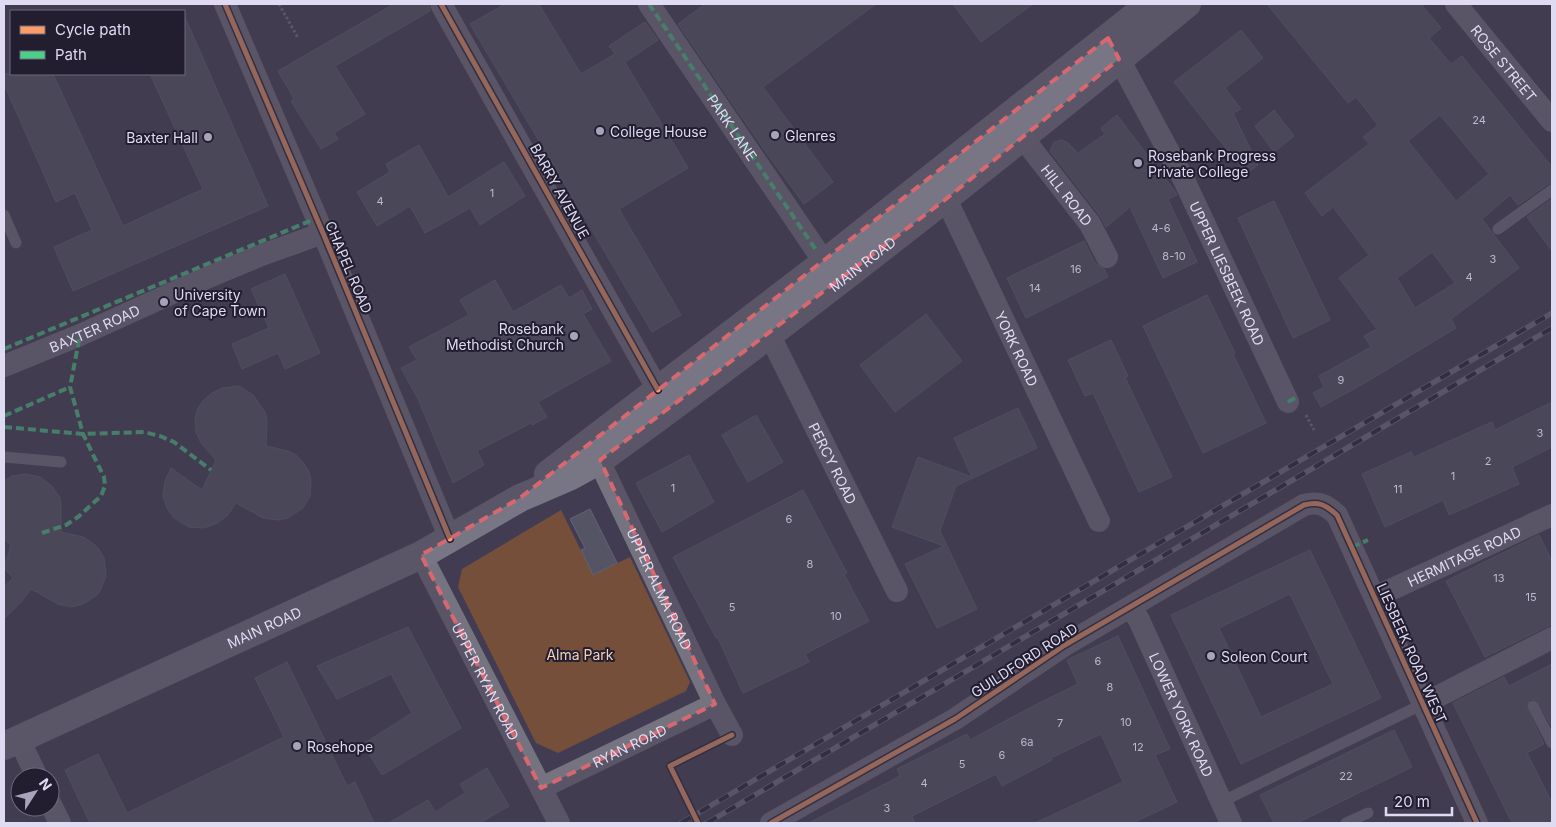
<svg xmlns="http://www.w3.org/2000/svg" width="1556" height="827" font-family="Inter,sans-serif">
<rect width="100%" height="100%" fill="#413c51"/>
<path fill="#764f3a" d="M561 510 593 575 630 557 690 682 686 691 558 753 536 743 458 587 462 569Z"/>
<g fill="#545465" stroke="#646375" fill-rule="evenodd">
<path d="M394 4H428L430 11 335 66 365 114 334 133 338 139 321 149 291 101 294 99 278 71Z"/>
<path d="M505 4H539L581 74 615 54 609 46 645 22 658 40 625 62 688 168 619 209 681 315 652 332 470 24Z"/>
<path d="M705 4H876L763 87 833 182 804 204 765 151 678 24Z"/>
<path d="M953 4H1033L981 42Z"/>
<path d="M1267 4H1421L1441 28 1429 38 1451 64 1462 56 1552 167V183L1548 184 1518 205 1510 195 1482 219 1519 268 1451 319 1456 328 1363 384 1321 407 1313 393 1324 387 1319 376 1371 347 1364 336 1377 329 1339 278 1369 255 1333 207 1322 216 1305 193 1369 144 1363 137 1378 125 1356 97 1348 103ZM1440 115 1489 174 1456 201 1408 141ZM1432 252 1455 283 1415 308 1397 278Z"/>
<path d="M184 15 268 206 73 291 54 247 92 230 75 193 56 202 4 84V74H53L123 226 203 189 150 74H184Z"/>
<path d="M1241 30 1263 58 1225 88 1241 109 1233 113 1258 165 1246 174 1174 82Z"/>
<path d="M1274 110 1294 136 1274 152 1255 126Z"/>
<path d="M1117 115 1174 190 1177 195 1168 199 1197 262 1163 278 1130 207 1106 227 1100 216 1050 151 1054 142 1062 140 1068 143 1078 153 1105 134 1101 128Z"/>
<path d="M419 145 448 197 504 162 525 196 480 225 470 208 425 233 410 206 377 226 357 192 390 172 386 164Z"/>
<path d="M1552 199V251L1527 217Z"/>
<path d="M1274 201 1330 320 1293 338 1238 218Z"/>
<path d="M1084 241 1095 263 1104 269 1108 277 1026 318 1007 278Z"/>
<path d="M285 274 320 353 285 369 278 353 242 369 232 344 269 328 251 289Z"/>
<path d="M495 280 513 312 561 285 569 298 582 290 592 309 583 314 611 361 538 402 547 417 532 425 531 423 477 451 484 465 453 483 418 399 401 368 417 360 409 347 469 315 460 300Z"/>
<path d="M1207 295 1235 353 1233 354 1266 423 1203 453 1143 326Z"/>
<path d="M926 314 962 361 895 412 860 365Z"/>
<path d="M1111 340 1128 376 1125 377 1172 477 1139 492 1093 393 1085 396 1068 360Z"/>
<path d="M239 386 253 395 265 412 267 420 266 446 288 451 296 455 303 462 309 472 311 480 310 496 303 508 288 518 278 520 263 518 236 503 227 516 217 523 204 528 189 527 174 518 167 508 163 496 165 481 171 468 202 490 216 460 201 443 196 432 195 419 198 408 203 401 212 393 223 388Z"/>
<path d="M1552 402V447L1512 467 1519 484 1449 515 1443 500 1385 527 1362 474 1411 452 1414 457 1492 422 1495 430Z"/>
<path d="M1018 408 1037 448 956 486 940 531 977 609 937 628 905 564 944 546 892 527 918 457 972 477 954 438Z"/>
<path d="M756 415 783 462 748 482 722 435Z"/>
<path d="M689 455 714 502 662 532 636 483Z"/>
<path d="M26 474 40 477 52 486 60 498 61 506V532L83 537 91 542 98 548 104 558 106 576 101 589 97 595 83 604 72 607 58 604 31 589 21 602 4 619V587L13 578 4 568 11 545 4 539V481L12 476Z"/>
<path d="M803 490 847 573 844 574 869 621 805 654 809 662 743 693 718 638H716L673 557Z"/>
<path d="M590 509 617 563 593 575 581 550 585 548 570 519Z"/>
<path d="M1539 535 1552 561V624L1485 657 1446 581Z"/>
<path d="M1310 550 1381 698 1241 764 1171 615ZM1290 594 1333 684 1261 717 1219 628Z"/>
<path d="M408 627 461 728 382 775 363 744 412 713 391 674 337 699 317 666Z"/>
<path d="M1118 636 1170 749 1155 755 1177 802 1133 823H1035L1123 782 1101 734 1051 758 1052 760 1002 786 996 774 912 816 915 823H809L900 776 897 769 967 734 970 740 1033 706 1078 684 1067 660Z"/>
<path d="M287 662 347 786 355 782 374 823H90L65 770 98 754 127 813 284 737 255 678Z"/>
<path d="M1552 664V727L1537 700 1530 699 1526 706 1544 744 1527 753 1552 803V823H1512L1453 703 1504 677 1509 686Z"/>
<path d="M1394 730 1412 767 1297 823H1274L1260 795Z"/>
<path d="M487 768 509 806 480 823H389L428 800 435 812 465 793 460 784Z"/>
</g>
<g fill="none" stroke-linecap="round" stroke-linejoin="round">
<g stroke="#7b7885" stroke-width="3" stroke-dasharray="2.5 2.5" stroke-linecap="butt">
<path d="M279 4 298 38"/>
<path d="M1306 415 1314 430"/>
</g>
<g stroke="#767381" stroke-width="11">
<path d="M4 215 16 243"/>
<path d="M1498 229 1552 190"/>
<path d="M4 457 61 462"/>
<path d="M1533 706 1552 743"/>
<path d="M1221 802 1423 704"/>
<path d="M1346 823 1368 813"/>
</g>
<g stroke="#767381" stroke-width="22">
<path d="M225 4 323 233 450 539"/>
<path d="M441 4 658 390"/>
<path id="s1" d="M649 4 816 250"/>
<path id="s2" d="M1456 4 1552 121"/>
<path id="s3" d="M1112 46 1184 180 1288 402"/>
<path id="s4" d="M1023 138 1090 224 1107 257"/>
<path id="s5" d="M939 184 1099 521"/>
<path id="s6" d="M770 336 897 591"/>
<path id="s7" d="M4 366 80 335 199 281 259 256 323 233"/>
<path id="s8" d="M592 446 715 704 732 735"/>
<path id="s9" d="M421 555 559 823"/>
<path id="s10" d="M1375 597 1552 515"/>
<path id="s11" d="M1131 607 1139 620 1231 823"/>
<path d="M1423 704 1552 638"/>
<path d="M19 739 37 777"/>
<path id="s12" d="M541 788 715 704"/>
<path d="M50 803 60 823"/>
<path d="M771 823 955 719 1065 645 1304 505C1319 501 1326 505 1337 515L1477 823"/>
</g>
<g stroke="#787685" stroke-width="28">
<path d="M548 474 833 256 1150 4"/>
<path id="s13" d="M4 746 421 555 520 498 569 477 600 460C801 315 995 161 1187 4"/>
</g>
<g stroke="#777481" stroke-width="5.5">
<g id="rail">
<path d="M681 823 1552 313"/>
<path d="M707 823 1552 328"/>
</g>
</g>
<use href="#rail" stroke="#221e30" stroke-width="4" stroke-dasharray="11" stroke-linecap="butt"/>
<g stroke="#4dcf88" stroke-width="4" stroke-dasharray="8 4" stroke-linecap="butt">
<path d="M649 4 816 250"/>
<path d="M4 349 317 218"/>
<path d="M1288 402 1297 397"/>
<path d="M4 416 70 387"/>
<path d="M4 427 83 434 144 432 160 436 174 442 211 470"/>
<path d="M42 533 66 525 78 517 101 496 105 486 104 477 83 434 70 387 80 335"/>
<path d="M1352 547 1368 540"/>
</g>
<g stroke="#221e30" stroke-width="8">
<g id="cycleway">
<path d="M225 4 323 233 450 539"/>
<path d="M441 4 658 390"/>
<path d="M698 823 670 766 732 735"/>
<path d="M771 823 955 719 1065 645 1304 505C1319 501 1326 505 1337 515L1477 823"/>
</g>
</g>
<use href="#cycleway" stroke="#fa9b69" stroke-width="5"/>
</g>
<path d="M0 0H1556V827H0ZM1108 38 1119 59 946 199 600 460 715 704 541 788 421 555 520 498Z" fill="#413c51" fill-opacity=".55" fill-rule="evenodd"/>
<path fill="none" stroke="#d9676f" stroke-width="4" stroke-dasharray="10 6" stroke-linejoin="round" d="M1108 38 1119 59 946 199 600 460 715 704 541 788 421 555 520 498Z"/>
<g fill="#a8a3ba" stroke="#221e30" stroke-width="2">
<circle cx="600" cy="131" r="5"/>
<circle cx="775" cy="135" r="5"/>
<circle cx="208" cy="137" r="5"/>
<circle cx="1138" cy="163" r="5"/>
<circle cx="164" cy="302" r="5"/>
<circle cx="574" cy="336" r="5"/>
<circle cx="1211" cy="656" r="5"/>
<circle cx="297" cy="746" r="5"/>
</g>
<g text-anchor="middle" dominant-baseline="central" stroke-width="4" stroke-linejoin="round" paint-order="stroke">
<g font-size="11" fill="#bcb9d0">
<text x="1479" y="120">24</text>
<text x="492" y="193">1</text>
<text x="380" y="201">4</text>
<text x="1161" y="228">4-6</text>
<text x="1174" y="256">8-10</text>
<text x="1493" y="259">3</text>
<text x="1076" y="269">16</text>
<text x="1469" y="277">4</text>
<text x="1035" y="288">14</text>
<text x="1341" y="380">9</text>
<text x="1540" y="433">3</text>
<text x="1488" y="461">2</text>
<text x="1453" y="476">1</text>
<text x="673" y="488">1</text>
<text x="1398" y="489">11</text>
<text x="789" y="519">6</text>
<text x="810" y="564">8</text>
<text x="1499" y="578">13</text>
<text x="1531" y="597">15</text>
<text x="732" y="607">5</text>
<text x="836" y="616">10</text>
<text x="1098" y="661">6</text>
<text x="1110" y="687">8</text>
<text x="1126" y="722">10</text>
<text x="1060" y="723">7</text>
<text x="1027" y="742">6a</text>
<text x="1138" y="747">12</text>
<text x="1002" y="755">6</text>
<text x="962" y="764">5</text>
<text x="1346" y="776">22</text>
<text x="924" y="783">4</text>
<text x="887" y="808">3</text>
</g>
<g font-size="14" fill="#dfdbf3" stroke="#221e30">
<text stroke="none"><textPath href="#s2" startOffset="76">ROSE STREET</textPath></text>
<text stroke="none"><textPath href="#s1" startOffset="149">PARK LANE</textPath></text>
<text transform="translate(560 191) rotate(61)">BARRY AVENUE</text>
<text stroke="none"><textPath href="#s4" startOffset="72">HILL ROAD</textPath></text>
<text stroke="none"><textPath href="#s13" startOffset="989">MAIN ROAD</textPath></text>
<text transform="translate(349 267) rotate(67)">CHAPEL ROAD</text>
<text stroke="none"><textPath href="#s3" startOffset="255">UPPER LIESBEEK ROAD</textPath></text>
<text stroke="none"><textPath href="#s7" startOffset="98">BAXTER ROAD</textPath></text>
<text stroke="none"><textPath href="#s5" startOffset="182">YORK ROAD</textPath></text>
<text stroke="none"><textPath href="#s6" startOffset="142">PERCY ROAD</textPath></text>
<text stroke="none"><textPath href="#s10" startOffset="98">HERMITAGE ROAD</textPath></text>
<text stroke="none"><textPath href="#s8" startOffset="158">UPPER ALMA ROAD</textPath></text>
<text stroke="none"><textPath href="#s13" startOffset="286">MAIN ROAD</textPath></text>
<text transform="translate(1412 653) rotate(66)">LIESBEEK ROAD WEST</text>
<text transform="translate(1024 660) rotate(-33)">GUILDFORD ROAD</text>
<text stroke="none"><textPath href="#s9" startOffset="142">UPPER RYAN ROAD</textPath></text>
<text stroke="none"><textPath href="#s11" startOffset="119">LOWER YORK ROAD</textPath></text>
<text stroke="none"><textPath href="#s12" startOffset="98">RYAN ROAD</textPath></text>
</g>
<g font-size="14" fill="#dfdbf3" stroke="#221e30" text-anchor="start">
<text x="610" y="131">College House</text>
<text x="785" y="135">Glenres</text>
<text x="198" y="137" text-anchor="end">Baxter Hall</text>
<text x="1148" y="155">Rosebank Progress<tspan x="1148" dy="16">Private College</tspan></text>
<text x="174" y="294">University<tspan x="174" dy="16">of Cape Town</tspan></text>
<text x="564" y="328" text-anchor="end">Rosebank<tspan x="564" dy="16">Methodist Church</tspan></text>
<text x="1221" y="656">Soleon Court</text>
<text x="307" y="746">Rosehope</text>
</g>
<g font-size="14" fill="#f4d0b9" stroke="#221e30">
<text x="580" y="654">Alma Park</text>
</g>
</g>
<rect width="1556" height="827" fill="none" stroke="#dfdbf3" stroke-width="10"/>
<rect x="10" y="10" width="175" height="65" fill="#221e30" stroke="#6e6a7e"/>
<rect x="20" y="26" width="25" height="8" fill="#fa9b69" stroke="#6e6a7e"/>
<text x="55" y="35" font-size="15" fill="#dfdbf3">Cycle path</text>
<rect x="20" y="51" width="25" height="8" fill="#4dcf88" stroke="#6e6a7e"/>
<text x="55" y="60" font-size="15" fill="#dfdbf3">Path</text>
<g transform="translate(35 792) rotate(54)"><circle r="24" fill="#221e30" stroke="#6e6a7e"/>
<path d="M0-4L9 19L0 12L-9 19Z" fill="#a8a3ba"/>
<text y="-8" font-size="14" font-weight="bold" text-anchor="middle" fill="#dfdbf3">N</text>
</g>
<path d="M1386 807v8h66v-8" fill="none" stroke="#dfdbf3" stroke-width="2.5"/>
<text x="1394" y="807" font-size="15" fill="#dfdbf3" stroke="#221e30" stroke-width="4" paint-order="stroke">20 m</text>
</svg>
